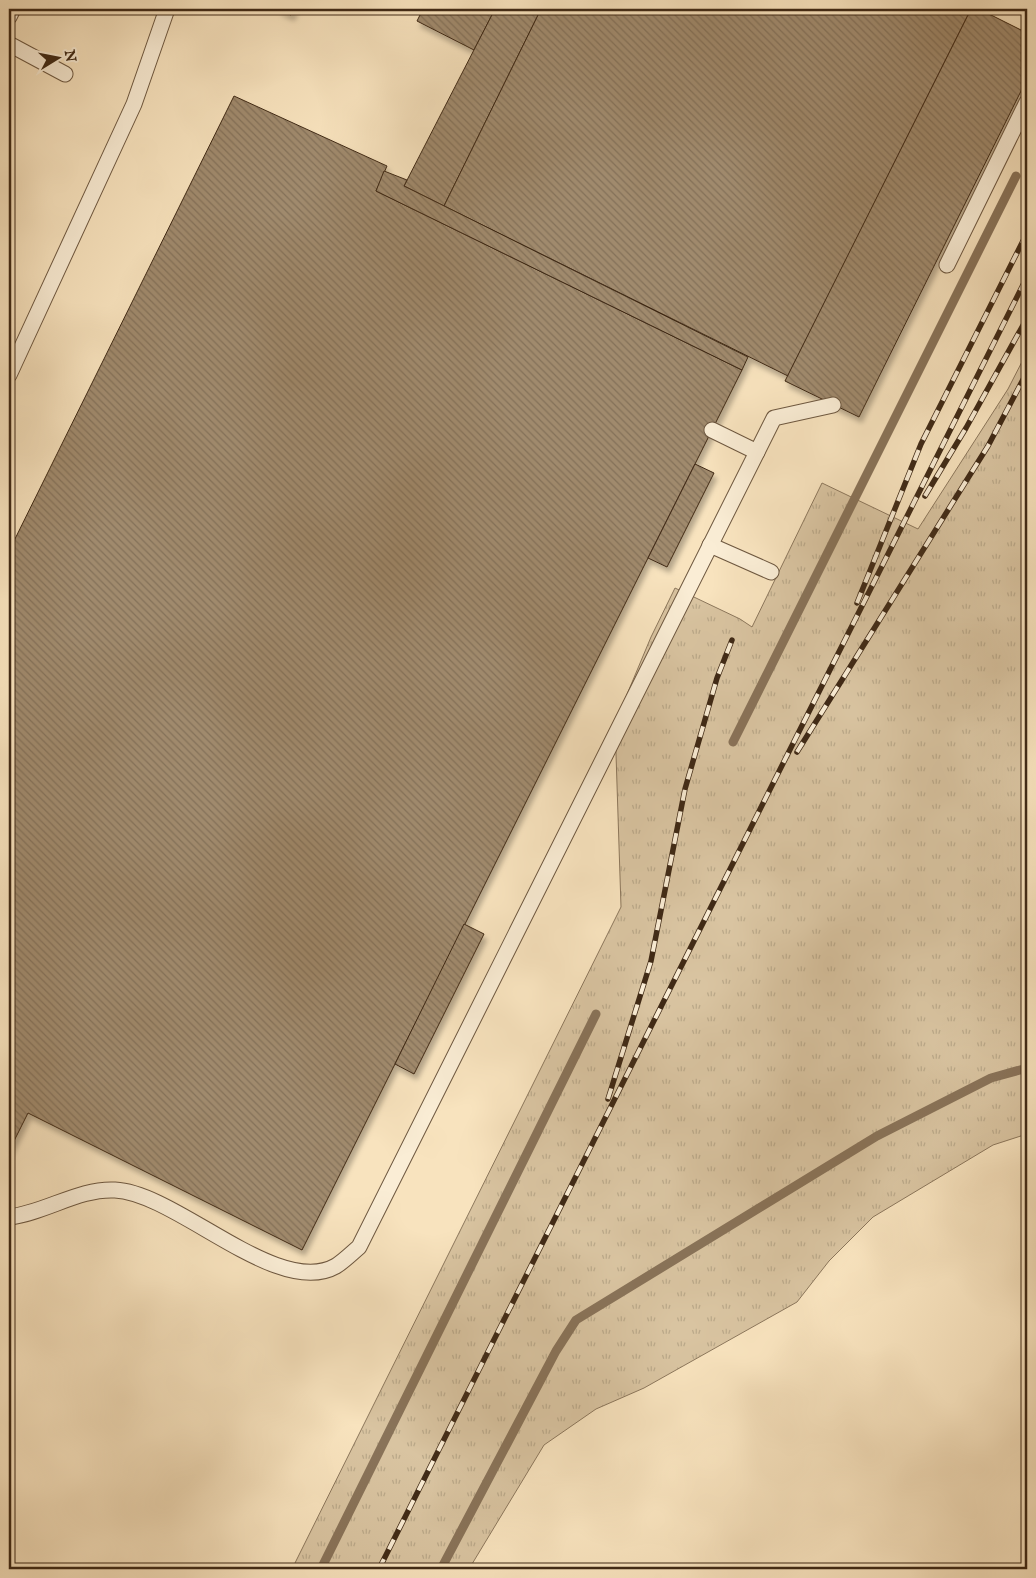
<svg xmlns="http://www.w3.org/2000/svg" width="1036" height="1578" font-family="'IM FELL English',serif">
<defs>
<pattern id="grass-tufts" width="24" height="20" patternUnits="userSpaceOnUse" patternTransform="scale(1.25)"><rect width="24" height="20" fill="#d9c4a1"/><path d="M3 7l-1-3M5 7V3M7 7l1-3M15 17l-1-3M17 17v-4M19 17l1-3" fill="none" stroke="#bba98a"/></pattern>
<pattern id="building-back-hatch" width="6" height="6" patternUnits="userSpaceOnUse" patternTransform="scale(1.25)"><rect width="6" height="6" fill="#a08a6d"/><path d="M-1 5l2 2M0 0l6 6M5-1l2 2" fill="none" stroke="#847159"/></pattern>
<filter id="shadow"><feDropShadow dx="3" dy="5.5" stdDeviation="2.5" flood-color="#0004"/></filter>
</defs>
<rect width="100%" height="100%" fill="#f8e3be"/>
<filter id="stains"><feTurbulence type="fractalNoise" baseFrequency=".004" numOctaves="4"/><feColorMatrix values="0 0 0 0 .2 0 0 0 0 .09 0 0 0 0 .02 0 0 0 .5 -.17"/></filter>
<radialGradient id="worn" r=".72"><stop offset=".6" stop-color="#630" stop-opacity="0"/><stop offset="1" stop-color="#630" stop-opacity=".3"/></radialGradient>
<path fill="url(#grass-tufts)" stroke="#8c775c" d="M1027 352V1134L993 1145 873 1217 829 1261 797 1302 644 1388 596 1409 544 1445 469 1569H292L621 907 615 723 651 637 675 588 740 619 752 627 822 483 918 529 1008 389Z"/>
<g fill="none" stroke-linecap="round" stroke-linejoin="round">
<g stroke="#897359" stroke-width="9">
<path d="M733 742 1016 176"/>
<path d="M321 1569 596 1014"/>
<path d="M441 1569 556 1351 576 1320 877 1136 991 1078 1027 1068"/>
</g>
</g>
<g fill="url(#building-back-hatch)" stroke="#402a16" filter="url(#shadow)">
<path d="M278 9H295L291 15Z"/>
<path d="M423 9H495L474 50 417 21Z"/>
<path d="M495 9H541L444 206 404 186Z"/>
<path d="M541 9H971L788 376 444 206Z"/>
<path d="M971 9H979L1027 33V79L859 417 785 381Z"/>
<path d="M234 96 387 166 376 191 742 370 302 1250 28 1113 9 1151V551Z"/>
<path d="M384 171 407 180 404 186 748 357 742 370 376 191Z"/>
<path d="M695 464 714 473 667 567 648 558Z"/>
<path d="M464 924 484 934 414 1074 395 1064Z"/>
</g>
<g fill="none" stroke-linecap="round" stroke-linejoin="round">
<g stroke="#6e5840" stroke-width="17">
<g id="lane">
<path d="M9 17 13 9"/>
<path d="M9 44 65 74"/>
<path d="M947 265 1027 102"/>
<path d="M9 375 134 104 167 9"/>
<path d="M712 430 757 452"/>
<path d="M710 545 771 572"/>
<path d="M9 1217C45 1213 79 1188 115 1190 177 1193 278 1299 336 1266 344 1261 352 1253 359 1247L774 418 833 405"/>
</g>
</g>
<use href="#lane" stroke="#faedd5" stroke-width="15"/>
<g stroke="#402a16" stroke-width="5.5">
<g id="rail">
<path d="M925 496 966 428 1027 318"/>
<path d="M857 603 921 444 1027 233"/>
<path d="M797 752 988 446 1027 372"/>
<path d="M608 1099 651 961 685 789 717 678 732 640"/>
<path d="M379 1569 1027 277"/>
</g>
</g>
<use href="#rail" stroke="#faedd5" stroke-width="4" stroke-dasharray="11" stroke-linecap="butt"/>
</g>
<rect width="1036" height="1578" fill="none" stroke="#f8e3be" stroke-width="30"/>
<rect x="10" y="10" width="1016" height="1558" fill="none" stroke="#402a16" stroke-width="2.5"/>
<rect x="15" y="15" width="1006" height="1548" fill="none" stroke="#402a16"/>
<g transform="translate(58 58) rotate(80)" stroke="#faedd5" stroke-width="4" paint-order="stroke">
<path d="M0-4L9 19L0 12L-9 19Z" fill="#402a16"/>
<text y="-8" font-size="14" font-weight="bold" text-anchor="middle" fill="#402a16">N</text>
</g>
<rect width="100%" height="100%" filter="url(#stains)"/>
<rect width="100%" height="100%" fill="url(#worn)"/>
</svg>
